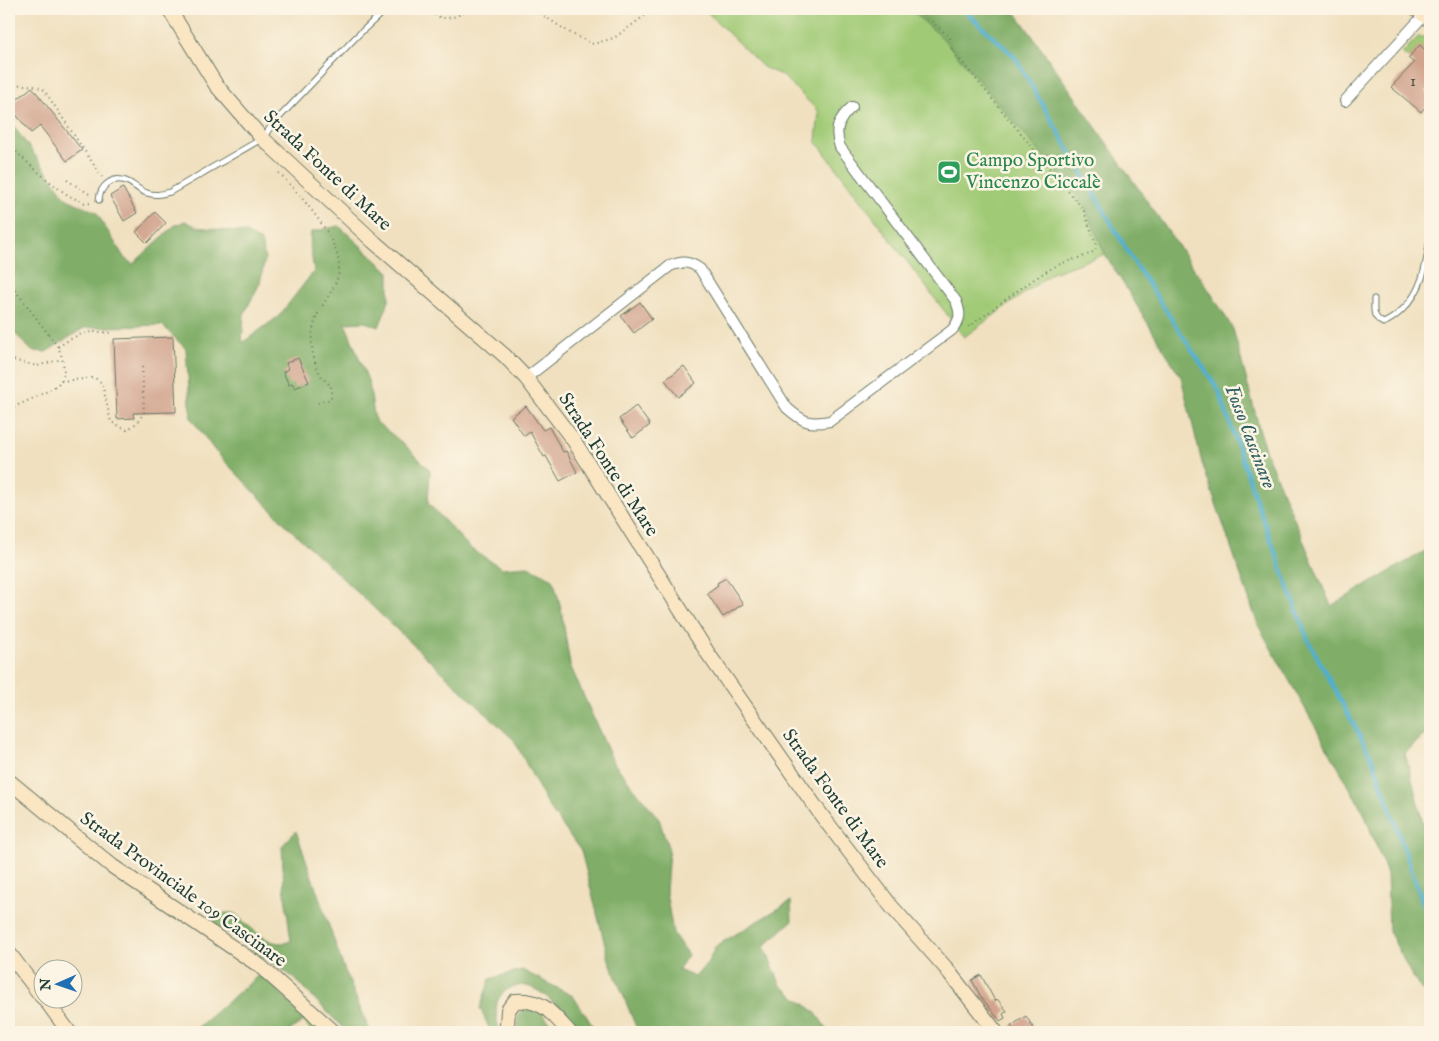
<svg xmlns="http://www.w3.org/2000/svg" width="1439" height="1041" font-family="'IM FELL English',serif">
<rect width="100%" height="100%" fill="#fcf5e5"/>
<filter id="ink" filterUnits="userSpaceOnUse"><feTurbulence type="fractalNoise" baseFrequency=".02" numOctaves="2"/><feDisplacementMap in="SourceGraphic" scale="10" xChannelSelector="R" yChannelSelector="G"/><feConvolveMatrix kernelMatrix="1 2 1 2 8 2 1 2 1" color-interpolation-filters="sRGB"/></filter>
<filter id="wash" filterUnits="userSpaceOnUse"><feTurbulence type="fractalNoise" baseFrequency=".0096" numOctaves="4" result="noise"/><feDisplacementMap in="SourceGraphic" scale="20" xChannelSelector="R" yChannelSelector="G"/><feGaussianBlur stdDeviation="1.12" result="paint"/><feColorMatrix in="noise" values="0 0 0 0 0 0 0 0 0 0 0 0 0 0 0 0 0 1.4 0 .05"/><feComposite in="paint" operator="in"/></filter>
<g filter="url(#wash)">
<rect width="100%" height="100%" fill="#f0e0bf"/>
<g fill="#a0ca76" stroke="#608455">
<path d="M704 9H909L941 36 1084 204 1105 254 1052 273 964 337 816 141 819 112 783 76 763 67Z"/>
<path d="M1418 37H1424L1430 41V55L1420 46 1408 58 1402 53Z"/>
</g>
<g fill="#80ae67" stroke="#50764e">
<path d="M909 9H1013L1031 34 1211 293 1233 329 1265 450 1331 606 1430 548V730L1405 753 1430 850V1000L1413 978 1389 931 1387 874 1364 813 1258 625 1202 463 1181 377 1105 254 1084 204 941 36Z"/>
<path d="M9 120 67 199 96 212 125 259 133 264 174 226 185 221 197 227 246 233 261 241 265 259 260 283 244 314 242 343 279 316 314 271 310 245 311 232 339 226 389 272V301L379 327 365 322 345 323 369 383 375 421 404 444 430 470 428 503 471 549 502 568 528 566 553 579 561 608 570 665 613 762 659 819 669 850 666 892 673 933 688 955 678 970 695 977 708 962 716 946 791 901 792 921 764 946 781 986 815 1012 829 1032H638L609 960 581 851 548 806 514 740 288 527 215 451 191 418 186 349 162 325 84 328 46 352 32 351 9 327Z"/>
<path d="M296 831 343 966 370 1032H347L293 977 216 925 213 918 225 913H234C250 926 269 950 291 941L284 888 282 846Z"/>
<path d="M522 970 573 996 597 1032H579C568 1018 548 993 530 987 520 983 505 987 499 998 494 1007 496 1023 501 1032H491L480 1008 490 979Z"/>
<path d="M260 974 323 1032H313L303 1021 288 1032H192Z"/>
<path d="M531 1007 541 1012 558 1032H519L517 1018 522 1010Z"/>
</g>
<g fill="none" stroke-linecap="round" stroke-linejoin="round">
<path stroke="#50afcf" stroke-width="4" d="M963 9 1015 57 1132 259 1219 391 1256 500 1308 640 1373 760 1424 906 1430 919"/>
</g>
<g id="blocks">
<g fill="#d2a48e">
<path d="M1420 45 1430 55V86L1426 92 1430 96V101L1421 112 1391 87 1414 63 1408 58Z"/>
<path d="M32 87 82 150 67 161 40 126 31 133 9 106Z"/>
<path d="M123 188 137 213 124 221 110 196Z"/>
<path d="M155 212 166 223 147 243 136 232Z"/>
<path d="M640 302 652 319 634 333 621 316Z"/>
<path d="M173 337 176 412 133 413 134 418 117 419 114 339Z"/>
<path d="M298 358 309 382 295 388 292 383 289 385 283 372 288 369 286 363Z"/>
<path d="M684 366 696 383 678 397 665 380Z"/>
<path d="M526 406 543 430 549 427 563 452 566 451 577 472 560 481 546 456 544 457 530 432 524 436 511 417Z"/>
<path d="M636 406 650 425 633 438 619 419Z"/>
<path d="M726 578 743 604 723 617 707 593 718 585 717 583Z"/>
<path d="M981 975 995 1001 997 999 1007 1011 1003 1014 1005 1018 1000 1021 981 997 972 980Z"/>
<path d="M1026 1016 1036 1032H1015L1011 1026Z"/>
</g>
</g>
</g>
<g filter="url(#ink)">
<use href="#blocks" fill-opacity="0" stroke="#687665" stroke-width="1"/>
<g fill="none" stroke-linecap="round" stroke-linejoin="round">
<g stroke="#687665" stroke-width="7">
<g id="lane">
<path d="M99 200C100 186 112 176 126 181 134 184 139 191 147 193 155 196 162 194 170 192L263 138 272 125 356 37 386 9"/>
<path d="M1374 299C1374 312 1372 316 1383 323 1391 320 1396 316 1402 310 1423 291 1426 265 1430 238"/>
</g>
</g>
<g stroke="#687665" stroke-width="12">
<g id="street">
<path d="M1345 101 1424 15"/>
<path d="M526 378 670 266C683 261 689 261 700 269L787 408C803 422 809 425 830 421L952 330C961 319 961 314 956 301L840 147C834 130 838 119 852 107"/>
</g>
</g>
<g stroke="#687665" stroke-width="16">
<g id="secondary">
<path d="M169 9 216 85 260 136 373 241 505 356 526 378 574 441 709 655 822 816 891 906 945 967 996 1032"/>
<path d="M1417 9 1430 20"/>
<path d="M9 781 112 866 260 966 334 1032"/>
<path d="M9 953 42 997"/>
<path d="M44 998 69 1032"/>
<path d="M510 1032 507 1025 508 1010 515 1001C542 998 553 1014 569 1032"/>
</g>
</g>
<g stroke="#687665" stroke-width="2" stroke-dasharray="1 4" stroke-linecap="butt">
<path d="M426 9C444 25 454 16 474 9"/>
<path d="M526 9 536 11 572 34 593 44 614 38 654 9"/>
<path d="M916 9 950 37 952 50 1083 209 1096 244 1095 251C1081 259 1066 260 1052 268 1023 285 994 309 967 328"/>
<path d="M9 83C23 87 30 82 44 90L102 177"/>
<path d="M9 145C25 160 72 207 92 203"/>
<path d="M279 173C299 194 340 238 339 268 339 283 327 297 320 310 309 328 309 357 321 375 323 379 328 383 331 386V399L318 403"/>
<path d="M67 180 91 195"/>
<path d="M9 282 58 347C62 356 67 371 61 381 55 390 20 404 9 409"/>
<path d="M58 347C79 333 86 330 111 333"/>
<path d="M9 359 37 366 62 359"/>
<path d="M61 381 95 378 102 383 111 422 127 430 138 422 144 412 142 364"/>
</g>
<use href="#lane" stroke="#fff" stroke-width="5"/>
<use href="#street" stroke="#fff" stroke-width="10"/>
<use href="#secondary" stroke="#fbe6c4" stroke-width="14"/>
</g>
</g>
<defs>
<g id="stadium-square" transform="scale(1.25)"><rect x="-9" y="-9" width="18" height="18" rx="4" fill="#2e9e5b" stroke="#fcf5e5"/><path d="M0-5a6.5 5 0 1 0 0 10a6.5 5 0 1 0 0-10ZM-3.5-1.8h7v3.6h-7Z" fill="#fff"/></g>
</defs>
<g fill-rule="evenodd">
<use href="#stadium-square" x="949" y="172"/>
</g>
<g text-anchor="middle" dominant-baseline="central" stroke-width="5" stroke-linejoin="round" paint-order="stroke">
<g font-size="16" fill="#4c574a">
<text x="1413" y="82">1</text>
</g>
<g font-size="19" fill="#27864d" stroke="#fcf5e5" text-anchor="start">
<text x="966" y="161">Campo Sportivo<tspan x="966" dy="22">Vincenzo Ciccalè</tspan></text>
</g>
<g font-size="19" fill="#1f3d34" stroke="#fcf5e5">
<text transform="translate(327 171) rotate(43)">Strada Fonte di Mare</text>
<text transform="translate(608 465) rotate(57)">Strada Fonte di Mare</text>
<text transform="translate(835 799) rotate(54)">Strada Fonte di Mare</text>
<text transform="translate(183 890) rotate(36)">Strada Provinciale 109 Cascinare</text>
</g>
<g font-size="20" font-style="italic" fill="#2e5f62" stroke="#fcf5e5">
<text transform="translate(1250 437) rotate(69)">Fosso Cascinare</text>
</g>
</g>
<rect width="1439" height="1041" fill="none" stroke="#fcf5e5" stroke-width="30"/>
<g transform="translate(58 984) rotate(268)"><circle r="24" fill="#fcf5e5" stroke="#a4ab9e"/>
<path d="M0-4L9 19L0 12L-9 19Z" fill="#1f6fb2"/>
<text y="-8" font-size="14" font-weight="bold" text-anchor="middle" fill="#1f3d34">N</text>
</g>
</svg>
